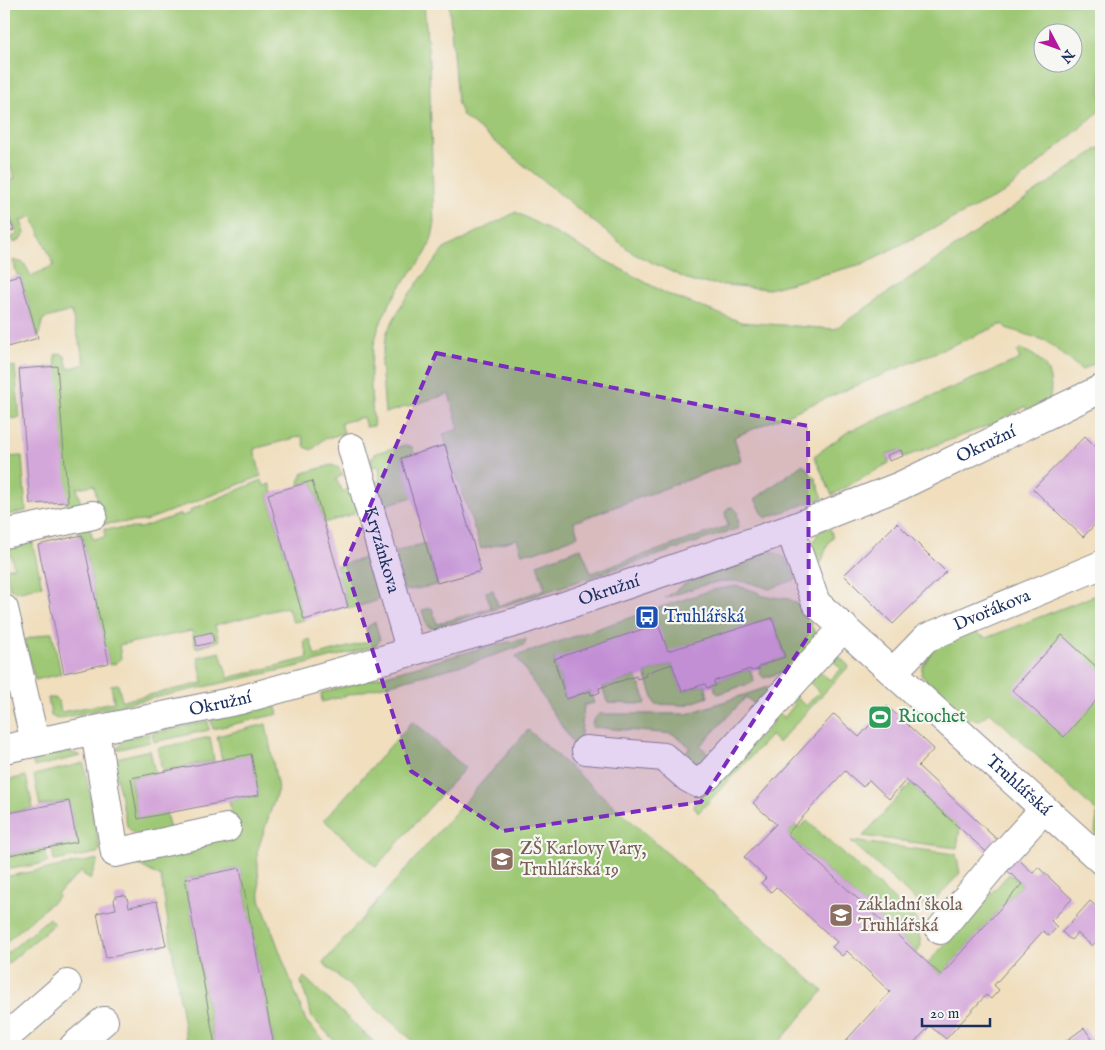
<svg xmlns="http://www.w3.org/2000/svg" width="1105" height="1050" font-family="'IM FELL English',serif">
<rect width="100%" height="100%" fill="#f6f6f2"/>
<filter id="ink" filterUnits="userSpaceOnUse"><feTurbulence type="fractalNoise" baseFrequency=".02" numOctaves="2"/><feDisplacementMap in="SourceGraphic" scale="10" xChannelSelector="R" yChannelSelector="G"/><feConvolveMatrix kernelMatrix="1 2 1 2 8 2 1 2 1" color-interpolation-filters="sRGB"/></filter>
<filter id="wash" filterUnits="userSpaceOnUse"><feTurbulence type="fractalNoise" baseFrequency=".0096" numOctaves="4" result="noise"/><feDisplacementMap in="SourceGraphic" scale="20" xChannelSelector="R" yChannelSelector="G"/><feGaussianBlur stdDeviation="1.12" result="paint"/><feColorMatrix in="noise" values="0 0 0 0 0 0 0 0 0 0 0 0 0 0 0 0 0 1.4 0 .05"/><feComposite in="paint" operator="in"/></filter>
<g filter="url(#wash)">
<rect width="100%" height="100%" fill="#f0debd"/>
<g fill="#9ec874" stroke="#5c7c69" fill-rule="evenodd">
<path d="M4 4H424L429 61 434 227C429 257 420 260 403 283 367 334 368 367 374 426L366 427 363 417 341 423 344 433 324 439 312 450 305 447 302 436 254 449 261 476 145 521 103 524 94 485 77 488 81 506 67 513 55 355 60 353 65 356 68 369 85 364 71 311 43 319 38 338 20 275H17L13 260 24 263 31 276 54 265 32 216 21 221 25 233 22 238 14 243 12 237 18 234 4 207V184L15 178 4 154Z"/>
<path d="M449 4H1101V110L1004 193 862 264 769 289 693 282 634 254 463 116 457 102ZM1042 32H1072V62H1042Z"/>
<path d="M1101 147V360L1082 370 1046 341 1006 328 1003 324 734 437 741 460 574 522 578 536 535 552 522 553 517 539 481 549 443 434 459 429 449 394 385 413 381 363 387 332 403 302 444 249 516 212 667 294 741 322 835 329Z"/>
<path d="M1020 349C1044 357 1054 373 1050 398L1027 412 1026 406 993 424 904 457 901 450 887 454 889 463 832 495 814 456 849 431 1020 359 1017 352Z"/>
<path d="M15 366 20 418 4 419V369Z"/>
<path d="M405 445 412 447 414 454 401 458 413 497 381 506 372 482 380 481 379 466 371 467V459L376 453Z"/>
<path d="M22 456 26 511 6 515 7 525 4 526V457Z"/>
<path d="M803 464 815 478 823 498 765 518 755 499Z"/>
<path d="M332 465 339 468 343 475 336 479 343 492 349 488 357 508 353 514 324 523 312 481 300 485 299 482 303 473Z"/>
<path d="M262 480 264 486 270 484 273 493 268 494 304 620 293 622 287 607 215 625 219 641 196 648 192 631 119 645 121 658 117 663 109 665 82 535 79 536 76 527 90 529 93 539 105 537 104 529 140 528 181 514 182 516 191 513 190 510Z"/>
<path d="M732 507 737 511 739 528 434 629 427 626 422 610 432 608 437 624 491 608 486 592 493 590 498 606 545 589 537 564 581 548 591 573 728 526 725 513 728 508Z"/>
<path d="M829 526 833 537 828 544 818 571 811 548 818 533Z"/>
<path d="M31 536 42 586 16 592 10 589 6 569 14 567 10 553 4 555V545Z"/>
<path d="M426 543 437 585 404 591 395 552Z"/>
<path d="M770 550 785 558 797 579 769 589C727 572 706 585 665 598L705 570Z"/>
<path d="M365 558 370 560 381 596 376 601 349 609 336 566Z"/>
<path d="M738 586 757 592 762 596 789 599 797 604 806 615 817 637 791 669 764 678 760 674 759 666 785 657 772 618 668 652 554 659 566 699 590 691 594 703 584 705 579 752 516 656 712 590Z"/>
<path d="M1101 588V840L1095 835 1097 812 990 712 980 720 966 719 921 675 922 667 931 653 926 648 964 627 986 638 1101 593Z"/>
<path d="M375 622 380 640 375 646 295 667 57 719 51 716 48 698H55L59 702 61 712 114 702 111 685 118 684 122 701 203 683 198 657 220 652 228 678 308 658 304 641 310 639 315 656 370 641 366 628Z"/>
<path d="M52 632 61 674 35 680 24 640Z"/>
<path d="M526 639 524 645 474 662 322 702 321 693 493 645Z"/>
<path d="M835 653 849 666 778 743 771 735 698 813 693 805 771 725 778 713 784 718 795 704 791 700 794 696 806 706 819 692 808 681 818 670 830 680 841 669 830 658Z"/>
<path d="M672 664 682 691 705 684 708 697 685 705 655 704 645 673Z"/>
<path d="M750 669 754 682 718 694 715 690 714 681Z"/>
<path d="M636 676 646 701 645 704 608 703 602 687Z"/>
<path d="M780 683 759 708 746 697 700 746 712 757 699 769 680 759 690 747 673 734 592 727 593 720 599 714H687Z"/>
<path d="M275 705 278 714 213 729 211 720Z"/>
<path d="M208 721 209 730 154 742 152 733Z"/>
<path d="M413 721 465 768 376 867 324 820Z"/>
<path d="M266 724 278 789 257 852 260 899 306 1021 329 1046H274L240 868 185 879 215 1046H187L161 877 126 858 236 834 229 801 259 795 251 755 222 760 217 736Z"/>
<path d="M528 730 823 991 776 1046H419L323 963Z"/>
<path d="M149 733 150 742 116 750 125 739Z"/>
<path d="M210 737 214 761 162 771 158 748Z"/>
<path d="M150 750 155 773 131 778 138 818 166 813 171 834C156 835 135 841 127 826L115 770 116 758Z"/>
<path d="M68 751 81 756 34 767 32 758Z"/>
<path d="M84 763 100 850 97 853 54 861 52 847 77 841 69 801 40 806 34 775Z"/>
<path d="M26 776 33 808 4 814V781Z"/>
<path d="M910 784 960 828 957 848 863 836Z"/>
<path d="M807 821 917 920 921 946 917 953 787 834 795 825 799 828Z"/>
<path d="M851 841 956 854 960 873 926 910Z"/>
<path d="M45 848 47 863 4 870V856Z"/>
<path d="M98 859 90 880 81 872 57 894 59 896 4 944V877Z"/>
<path d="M1009 874 1022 884 941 975 928 963Z"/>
<path d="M49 918 54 924 4 967V956Z"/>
<path d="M304 977 378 1046H339L312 1017 301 982Z"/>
</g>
<g id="blocks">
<g fill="#d4a7da" fill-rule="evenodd">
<path d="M4 207 14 230 4 235Z"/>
<path d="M20 275 38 338 4 348V279Z"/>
<path d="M57 366 68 502 30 504 19 369Z"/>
<path d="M1085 436 1101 452V518L1083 537 1033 489Z"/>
<path d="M445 445 481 571 437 583 401 458Z"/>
<path d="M901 450 903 456 889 461 887 455Z"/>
<path d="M312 481 348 607 304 620 268 494Z"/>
<path d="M897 523 946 572 893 624 844 575Z"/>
<path d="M82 535 109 663 64 673 38 545Z"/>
<path d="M772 618 785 657 759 666V669L751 671 750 669 714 681 715 686 707 688 705 684 682 691 672 664 645 673 646 676 637 679 636 676 602 687 599 688 600 692 596 694 591 695 590 691 566 699 554 659 658 624 668 651Z"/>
<path d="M212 632 214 642 197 646 195 636Z"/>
<path d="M1062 635 1101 671V695L1064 737 1012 690Z"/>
<path d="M887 706 934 749 918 766 1033 873 1038 867 1072 899 1051 921 1057 927 1049 936 1043 931 994 985 999 990 991 999 986 995 946 1039 930 1026 911 1046H841L890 992 847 951 842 956 832 947 837 942 776 887 771 892 761 883 766 878 744 857 776 824 753 803 834 714 859 737ZM845 771 863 787 869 780 889 799 906 780 1022 884 941 975 787 834Z"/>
<path d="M251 754 259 795 138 819 131 778Z"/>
<path d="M69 801 77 842 4 856V814Z"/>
<path d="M240 868 274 1046H215L185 879Z"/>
<path d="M124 895 127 897 129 907 157 901 166 946 106 958 97 913 116 909 114 900 116 896Z"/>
<path d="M1090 901 1101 911V936L1092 946 1077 933 1071 940 1062 932Z"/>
<path d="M1084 1028 1097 1046H1065L1063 1043Z"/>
</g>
</g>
</g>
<g filter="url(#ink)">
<use href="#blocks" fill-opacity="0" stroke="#86868e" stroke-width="1"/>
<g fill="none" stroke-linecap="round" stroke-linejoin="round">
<g stroke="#86868e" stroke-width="30">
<g id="minor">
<path id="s1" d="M352 448 411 652"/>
<path id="s2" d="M790 529 816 603 1101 860"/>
<path d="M4 534 93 515"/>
<path d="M4 609 35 742"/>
<path id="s3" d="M893 672 926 638 1101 565"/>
<path d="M95 731 115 853 227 828"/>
<path id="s4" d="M4 749 240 700 520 621 790 529 900 486 1101 389"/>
<path d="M586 750 664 757 688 778 697 783 708 776 844 627"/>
<path d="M940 930 996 862 1044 809"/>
<path d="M4 1039 67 984"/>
<path d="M74 1046 104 1021"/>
</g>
</g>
<use href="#minor" stroke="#fff" stroke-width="28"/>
</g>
</g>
<path fill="#7b2cbf" fill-opacity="0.2" stroke="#7b2cbf" stroke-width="4" stroke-dasharray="10 6" stroke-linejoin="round" d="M436 353 808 426 809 635 701 802 503 831 411 771 345 564Z"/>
<defs>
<g id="bus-square" transform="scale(1.25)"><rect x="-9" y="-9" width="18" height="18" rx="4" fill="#1a4fb4" stroke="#f6f6f2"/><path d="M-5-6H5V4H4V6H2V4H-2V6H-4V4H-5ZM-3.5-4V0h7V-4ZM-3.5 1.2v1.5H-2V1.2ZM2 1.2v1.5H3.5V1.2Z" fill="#fff"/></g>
<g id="stadium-square" transform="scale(1.25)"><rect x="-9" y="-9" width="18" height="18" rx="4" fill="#2e9e5b" stroke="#f6f6f2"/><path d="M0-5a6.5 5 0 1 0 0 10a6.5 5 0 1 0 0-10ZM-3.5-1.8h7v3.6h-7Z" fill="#fff"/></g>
<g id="school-square" transform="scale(1.25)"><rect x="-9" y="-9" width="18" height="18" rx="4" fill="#8d6e63" stroke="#f6f6f2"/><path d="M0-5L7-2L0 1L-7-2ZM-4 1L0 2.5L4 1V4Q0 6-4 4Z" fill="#fff"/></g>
</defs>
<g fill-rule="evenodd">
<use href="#bus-square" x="647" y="617"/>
<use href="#stadium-square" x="880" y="717"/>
<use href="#school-square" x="502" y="859"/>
<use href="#school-square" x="841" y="915"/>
</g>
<g text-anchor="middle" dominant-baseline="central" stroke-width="4.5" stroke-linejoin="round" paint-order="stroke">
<g font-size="18" fill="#1b2f5e" stroke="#f6f6f2">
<text stroke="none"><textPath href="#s4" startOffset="1031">Okružní</textPath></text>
<text stroke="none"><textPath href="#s1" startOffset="106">Kryzánkova</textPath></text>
<text stroke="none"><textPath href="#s4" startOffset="626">Okružní</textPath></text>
<text stroke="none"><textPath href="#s3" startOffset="119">Dvořákova</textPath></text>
<text stroke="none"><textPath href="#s4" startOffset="221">Okružní</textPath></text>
<text stroke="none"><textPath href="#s2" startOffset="351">Truhlářská</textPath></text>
</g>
<g font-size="18" fill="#164399" stroke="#f6f6f2" text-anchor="start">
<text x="664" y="617">Truhlářská</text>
</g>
<g font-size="18" fill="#27864d" stroke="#f6f6f2" text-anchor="start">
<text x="898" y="717">Ricochet</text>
</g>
<g font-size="18" fill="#785e54" stroke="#f6f6f2" text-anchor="start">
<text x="520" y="849">ZŠ Karlovy Vary,<tspan x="520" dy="21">Truhlářská 19</tspan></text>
<text x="858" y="905">základní škola<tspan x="858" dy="21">Truhlářská</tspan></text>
</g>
</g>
<rect width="1105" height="1050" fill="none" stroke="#f6f6f2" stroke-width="20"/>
<g transform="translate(1058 48) rotate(131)"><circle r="24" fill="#f6f6f2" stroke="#9ea6b7"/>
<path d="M0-4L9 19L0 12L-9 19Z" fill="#b5179e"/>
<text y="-8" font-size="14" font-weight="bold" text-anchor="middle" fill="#1b2f5e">N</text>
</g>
<path d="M922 1018v8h68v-8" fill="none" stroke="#1b2f5e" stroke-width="2.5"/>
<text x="930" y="1018" font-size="15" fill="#1b2f5e" stroke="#f6f6f2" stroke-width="4" paint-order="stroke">20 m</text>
</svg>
